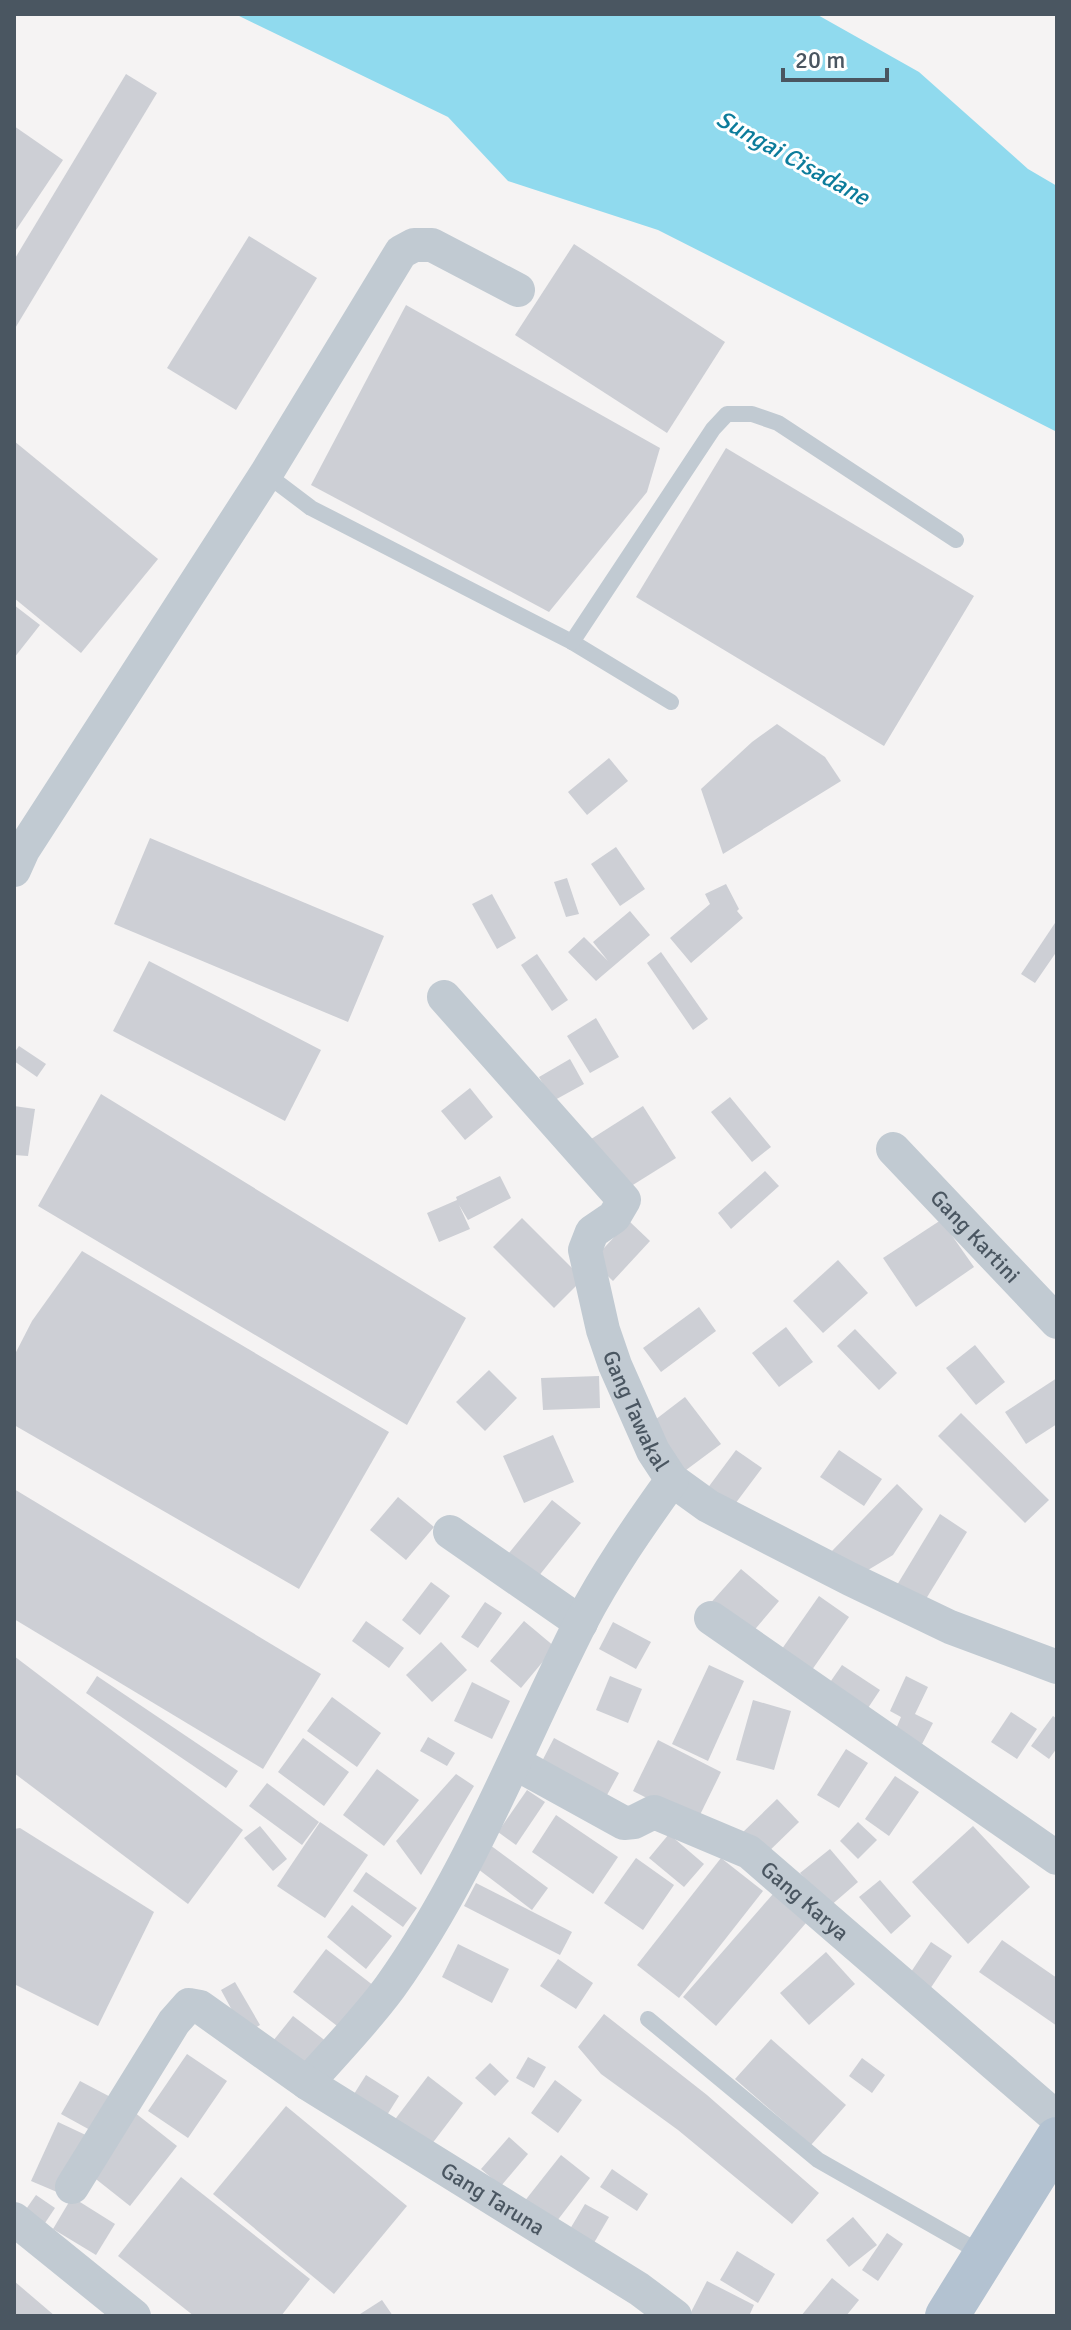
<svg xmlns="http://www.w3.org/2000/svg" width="1071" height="2330" font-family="Signika,sans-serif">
<rect width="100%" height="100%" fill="#f5f3f3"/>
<path fill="#90daee" d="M235 14H816L919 72 1028 169 1057 186V432L658 230 508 181 448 117Z"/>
<g fill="#cdcfd5">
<path d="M126 74 157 93 14 330V260Z"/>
<path d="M14 126 63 160 14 233Z"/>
<path d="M249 236 317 278 236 410 167 368Z"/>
<path d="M574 244 725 342 667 433 515 335Z"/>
<path d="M406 305 660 448 647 492 549 612 311 485Z"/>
<path d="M14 441 158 559 81 653 14 598Z"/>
<path d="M726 448 974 596 884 746 636 597Z"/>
<path d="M14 605 40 625 14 658Z"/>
<path d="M777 724 825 757 841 781 723 854 701 789 752 742Z"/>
<path d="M609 758 628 781 587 815 568 792Z"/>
<path d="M150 838 384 936 348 1022 114 924Z"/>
<path d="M616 847 645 889 620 906 591 864Z"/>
<path d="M567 878 579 914 566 917 554 882Z"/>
<path d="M726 884 739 909 737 911 743 918 691 963 670 938 710 904 705 894Z"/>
<path d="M492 894 516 938 497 949 472 904Z"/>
<path d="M630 911 650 935 596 981 568 952 584 937 608 961 593 942Z"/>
<path d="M1057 920V951L1035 983 1021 974Z"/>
<path d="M661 952 708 1019 693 1030 647 963Z"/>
<path d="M537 954 568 1000 552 1011 521 965Z"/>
<path d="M149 961 321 1050 285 1121 113 1031Z"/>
<path d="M596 1018 619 1057 590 1073 567 1036Z"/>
<path d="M19 1046 46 1064 37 1077 14 1061V1053Z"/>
<path d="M570 1059 584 1084 553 1101 539 1077Z"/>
<path d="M470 1088 493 1117 465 1140 441 1111Z"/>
<path d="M101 1094 466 1318 407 1425 38 1206Z"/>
<path d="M730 1097 771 1147 752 1162 711 1112Z"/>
<path d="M14 1106 35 1109 28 1156 14 1155Z"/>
<path d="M643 1106 676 1158 620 1193 588 1141Z"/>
<path d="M765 1171 779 1186 731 1229 718 1213Z"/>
<path d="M500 1176 511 1198 468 1220 459 1205 470 1229 439 1242 427 1213 457 1200 456 1197Z"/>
<path d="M522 1218 583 1279 554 1308 493 1247Z"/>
<path d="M941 1220 974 1267 916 1307 883 1258Z"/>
<path d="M629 1221 650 1241 613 1281 592 1261Z"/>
<path d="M82 1251 389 1432 299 1589 14 1425V1356L32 1321Z"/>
<path d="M838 1260 868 1293 823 1333 793 1301Z"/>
<path d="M699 1307 716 1331 661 1372 643 1348Z"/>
<path d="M786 1327 813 1362 779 1387 752 1353Z"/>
<path d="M855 1329 897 1373 879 1390 837 1346Z"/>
<path d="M975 1345 1005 1382 976 1405 946 1368Z"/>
<path d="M489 1370 517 1398 485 1431 456 1402Z"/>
<path d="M599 1376 600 1408 543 1410 541 1378Z"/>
<path d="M1057 1378V1424L1026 1444 1005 1412Z"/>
<path d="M685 1397 721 1444 682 1473 647 1426Z"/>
<path d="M961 1413 1049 1500 1025 1523 938 1436Z"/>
<path d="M553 1435 574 1482 524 1503 503 1456Z"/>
<path d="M736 1450 762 1468 732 1508 707 1489Z"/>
<path d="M839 1450 882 1479 864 1506 820 1477Z"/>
<path d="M897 1484 923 1509 893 1555 858 1576 832 1551Z"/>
<path d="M14 1489 321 1674 263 1769 14 1619Z"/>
<path d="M398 1497 434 1527 406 1560 370 1530Z"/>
<path d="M552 1500 581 1523 534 1582 505 1558Z"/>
<path d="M940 1514 967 1532 921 1607 894 1590Z"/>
<path d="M741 1569 779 1601 745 1641 707 1607Z"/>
<path d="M431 1582 450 1596 420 1635 402 1620Z"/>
<path d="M819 1596 849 1617 807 1677 777 1656Z"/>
<path d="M485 1602 502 1613 478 1648 461 1637Z"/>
<path d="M366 1621 404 1648 389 1668 352 1641Z"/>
<path d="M524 1621 555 1647 521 1688 490 1661Z"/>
<path d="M613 1622 651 1642 636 1669 599 1649Z"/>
<path d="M441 1642 467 1670 432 1702 406 1675Z"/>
<path d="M14 1656 243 1830 188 1904 14 1773Z"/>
<path d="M709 1665 744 1681 708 1761 672 1744Z"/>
<path d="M842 1665 880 1690 862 1717 824 1691Z"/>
<path d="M97 1676 238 1771 226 1788 86 1693Z"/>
<path d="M610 1676 642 1689 628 1723 596 1710Z"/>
<path d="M906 1676 928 1687 915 1714 933 1723 922 1744 895 1731 901 1717 890 1711Z"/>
<path d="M472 1682 510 1701 492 1739 454 1721Z"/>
<path d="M332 1697 381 1733 357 1767 307 1731Z"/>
<path d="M753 1700 791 1711 774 1770 736 1760Z"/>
<path d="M1011 1712 1037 1729 1017 1759 991 1742Z"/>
<path d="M1053 1716 1057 1719V1748L1049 1759 1031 1746Z"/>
<path d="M428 1737 455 1753 447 1766 420 1751Z"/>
<path d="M303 1738 349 1772 324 1806 278 1772Z"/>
<path d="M554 1738 619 1773 601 1806 537 1771Z"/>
<path d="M658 1740 721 1772 696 1823 633 1791Z"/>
<path d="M846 1749 868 1763 839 1808 817 1795Z"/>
<path d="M377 1769 419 1800 384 1846 343 1815Z"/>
<path d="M456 1774 474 1786 421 1875 396 1841Z"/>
<path d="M895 1776 919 1792 889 1836 865 1819Z"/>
<path d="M267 1783 319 1822 302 1845 249 1806Z"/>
<path d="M527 1790 545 1802 516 1845 498 1832Z"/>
<path d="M777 1799 799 1822 761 1859 739 1836Z"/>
<path d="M556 1815 618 1857 593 1894 532 1852Z"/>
<path d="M320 1822 368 1855 325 1918 277 1886Z"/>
<path d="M858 1822 877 1840 858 1859 840 1841Z"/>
<path d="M260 1826 287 1859 273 1871 244 1838Z"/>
<path d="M973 1826 1030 1887 968 1944 912 1882Z"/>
<path d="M20 1828 154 1912 98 2026 14 1984V1829Z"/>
<path d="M669 1834 704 1864 684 1887 649 1858Z"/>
<path d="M490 1845 548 1888 532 1910 474 1866Z"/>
<path d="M830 1849 858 1882 829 1907 800 1873Z"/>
<path d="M636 1858 674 1885 643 1930 604 1903Z"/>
<path d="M721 1858 763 1891 679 1998 637 1965Z"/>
<path d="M366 1872 417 1908 403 1927 353 1891Z"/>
<path d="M880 1880 911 1916 891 1934 859 1897Z"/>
<path d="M476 1883 572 1932 560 1955 464 1906Z"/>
<path d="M773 1894 806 1923 716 2026 683 1997Z"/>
<path d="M352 1905 392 1936 366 1969 327 1937Z"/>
<path d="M1002 1940 1057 1978V2026L979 1972Z"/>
<path d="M931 1942 952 1956 924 1998 903 1984Z"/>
<path d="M458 1944 509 1969 492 2003 442 1977Z"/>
<path d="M326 1949 378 1989 345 2032 293 1992Z"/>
<path d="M826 1952 855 1984 809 2025 780 1993Z"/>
<path d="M558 1959 593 1983 576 2009 540 1986Z"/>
<path d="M235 1982 260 2025 245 2034 221 1990Z"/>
<path d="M604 2014 707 2095 819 2193 792 2224 678 2130 601 2074 578 2047Z"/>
<path d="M293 2016 331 2045 311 2071 273 2041Z"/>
<path d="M771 2039 846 2105 811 2145 735 2079Z"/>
<path d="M187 2054 227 2081 188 2138 148 2111Z"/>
<path d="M528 2057 546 2067 534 2088 516 2078Z"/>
<path d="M862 2058 885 2075 872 2093 849 2076Z"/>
<path d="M490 2063 509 2081 495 2096 475 2078Z"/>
<path d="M366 2075 399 2096 382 2123 349 2102Z"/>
<path d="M428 2076 463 2103 428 2149 393 2122Z"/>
<path d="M555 2080 582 2100 558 2133 531 2113Z"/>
<path d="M80 2081 120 2102 101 2136 61 2114Z"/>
<path d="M286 2106 407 2206 334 2294 213 2194Z"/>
<path d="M134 2112 177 2146 130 2206 87 2172Z"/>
<path d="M58 2122 90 2137 64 2195 31 2181Z"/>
<path d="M509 2137 528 2154 501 2186 481 2169Z"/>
<path d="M561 2155 590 2178 550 2230 520 2207Z"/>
<path d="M612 2169 648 2194 637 2211 600 2187Z"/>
<path d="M181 2177 310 2279 281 2316H194L118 2256Z"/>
<path d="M36 2195 55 2208 37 2235 17 2222Z"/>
<path d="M72 2197 115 2224 96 2255 53 2229Z"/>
<path d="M585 2204 609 2217 591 2248 567 2234Z"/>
<path d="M853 2217 877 2245 849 2267 826 2240Z"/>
<path d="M887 2233 903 2244 878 2281 862 2270Z"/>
<path d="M737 2251 775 2274 758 2303 720 2280Z"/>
<path d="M832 2278 859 2300 846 2316H801Z"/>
<path d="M14 2281 55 2316H14Z"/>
<path d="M707 2281 754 2305 749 2316H689Z"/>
<path d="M382 2300 393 2316H357Z"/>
</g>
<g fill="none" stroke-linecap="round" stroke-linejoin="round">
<g stroke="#c1cad2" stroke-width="16">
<path d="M266 474 311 508 572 642 671 702"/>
<path d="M572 642 713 429 727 414H752L778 423 956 540"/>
<path d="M648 2019 818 2160 983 2254"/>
</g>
<g stroke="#c1cad2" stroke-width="34">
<path d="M14 870 23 850 266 474 401 252 414 245H432L518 290"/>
<path id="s1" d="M444 997 624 1200 614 1217 592 1232 585 1250 603 1330 615 1365 653 1451 672 1480 708 1506 850 1579 950 1627 1057 1667"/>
<path id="s2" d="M893 1149 1057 1322"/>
<path d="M450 1532 581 1623"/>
<path d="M711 1618 1057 1858"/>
<path id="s3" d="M515 1763 624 1823 634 1822 654 1812 749 1852 1057 2118"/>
<path d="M307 2083C335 2052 365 2021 390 1987 470 1875 519 1744 581 1622 607 1572 639 1526 672 1480"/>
<path id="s4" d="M72 2187 174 2022 189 2005 200 2007 307 2083 639 2289 675 2316"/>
<path d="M14 2219 134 2316"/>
</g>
<path stroke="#b3c2d1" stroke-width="44" d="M947 2316 1057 2139"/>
</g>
<g text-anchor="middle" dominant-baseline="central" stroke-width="6" stroke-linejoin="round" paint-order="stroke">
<g font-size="22" fill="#4a5661" stroke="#fff">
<text stroke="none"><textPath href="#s2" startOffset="120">Gang Kartini</textPath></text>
<text stroke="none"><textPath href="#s1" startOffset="506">Gang Tawakal</textPath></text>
<text stroke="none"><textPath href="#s3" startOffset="334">Gang Karya</textPath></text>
<text stroke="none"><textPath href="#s4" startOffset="578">Gang Taruna</textPath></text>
</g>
<g font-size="24" font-style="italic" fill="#0c7c9b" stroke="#fff">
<text transform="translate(793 158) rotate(29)">Sungai Cisadane</text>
</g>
</g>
<rect width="1071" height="2330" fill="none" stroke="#4a5661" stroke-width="32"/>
<path d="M783 68v12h104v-12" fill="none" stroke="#4a5661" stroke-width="4"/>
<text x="795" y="68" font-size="24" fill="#4a5661" stroke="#ffffff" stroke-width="6" paint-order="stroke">20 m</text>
</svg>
